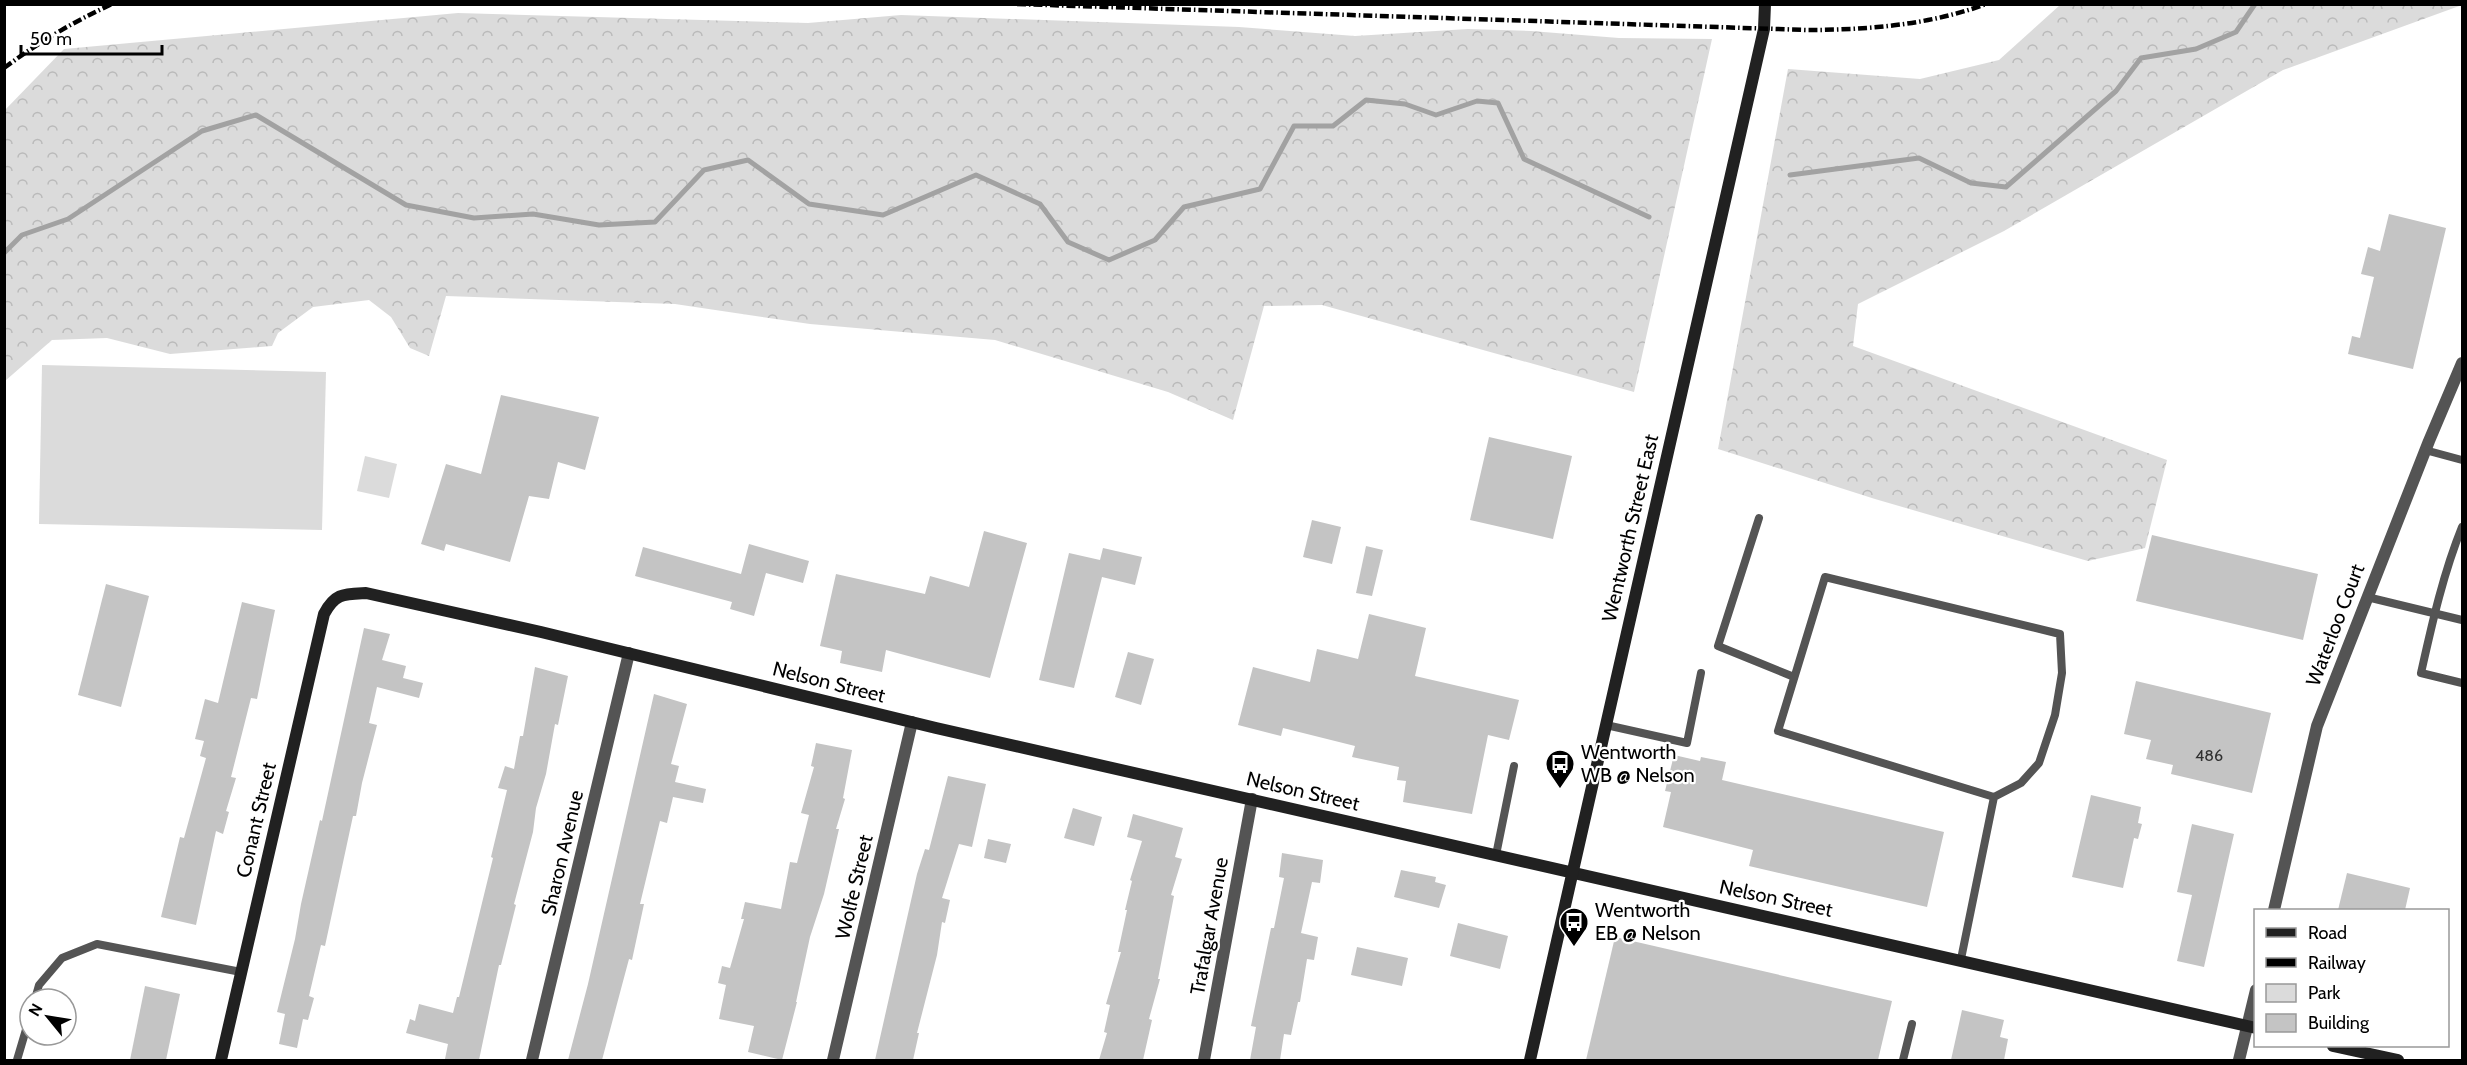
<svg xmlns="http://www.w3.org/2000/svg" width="2467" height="1065" font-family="Cabin,sans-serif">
<defs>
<pattern id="forest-crowns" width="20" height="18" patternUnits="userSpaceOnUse" patternTransform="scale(1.5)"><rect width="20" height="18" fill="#dbdbdb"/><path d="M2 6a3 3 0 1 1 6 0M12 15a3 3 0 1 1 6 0" fill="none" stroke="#bababa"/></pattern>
</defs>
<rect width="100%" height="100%" fill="#fff"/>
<g fill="#dbdbdb">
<path d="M42 365 326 372 322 530 39 524Z"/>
<path d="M365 456 397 464 389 498 357 491Z"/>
</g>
<g fill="url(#forest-crowns)">
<path d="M2060 5H2462L2283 70 2004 231 1858 304 1853 346 2167 460 2145 548 2088 561 1875 499 1718 449 1788 69 1920 79 1999 60Z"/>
<path d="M458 13 808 23 901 15 1239 27 1355 36 1468 29 1531 31 1619 38 1712 39 1634 392 1322 305 1264 306 1233 420 1168 392 995 340 810 324 675 304 446 296 429 356 410 348 391 317 369 300 313 307 278 333 272 346 170 354 107 338 52 340 5 381V110L64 49Z"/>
</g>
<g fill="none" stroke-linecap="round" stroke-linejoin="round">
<g stroke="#a2a2a2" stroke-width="5">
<path d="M1790 175 1919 158 1971 183 2006 187 2116 91 2141 58 2196 49 2236 32 2255 4"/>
<path d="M4 253 22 235 68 219 202 131 256 115 406 205 474 218 533 214 599 225 655 222 704 170 748 160 809 204 883 215 976 175 1040 204 1068 242 1109 260 1155 240 1184 207 1260 189 1294 126H1333L1366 100 1405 104 1436 115 1477 101 1498 103 1524 159 1649 217"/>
</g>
</g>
<g fill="#c4c4c4">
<path d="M2389 214 2446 228 2413 369 2348 354 2352 336 2360 338 2374 277 2361 274 2368 247 2380 251Z"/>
<path d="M501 395 599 417 585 470 558 462 549 499 529 496 510 562 446 544 444 551 421 544 446 464 481 474Z"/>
<path d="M1489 437 1572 456 1553 539 1470 520Z"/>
<path d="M1312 520 1341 527 1332 564 1303 557Z"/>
<path d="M984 531 1027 543 990 678 886 650 882 672 840 663 842 651 820 646 836 574 925 594 930 576 969 587Z"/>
<path d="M2152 535 2318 574 2303 640 2136 601Z"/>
<path d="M749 544 809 561 803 583 766 573 754 616 730 609 732 602 635 576 643 547 741 574Z"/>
<path d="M1366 546 1383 550 1372 596 1356 593Z"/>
<path d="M1103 548 1142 557 1135 585 1102 577 1074 688 1039 680 1069 553 1100 560Z"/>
<path d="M106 584 149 596 121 707 78 695Z"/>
<path d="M242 602 275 610 257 699 251 698 231 777 236 778 226 811 229 812 223 834 216 831 196 925 161 917 180 837 184 838 206 758 200 756 204 741 195 739 205 699 218 703Z"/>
<path d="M1369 614 1426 628 1415 676 1519 700 1509 740 1488 735 1472 814 1403 802 1406 781 1397 780 1399 767 1352 757 1355 746 1283 728 1281 736 1238 725 1253 667 1310 682 1317 649 1358 659Z"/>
<path d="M364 628 390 634 382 660 406 666 403 678 423 683 419 698 377 687 369 723 377 725 362 783 356 816H353L325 946 321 945 309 996 314 998 308 1020 303 1019 297 1048 279 1044 285 1014 277 1012 295 939 301 904 320 820 322 821Z"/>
<path d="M1128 652 1154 659 1141 705 1115 697Z"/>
<path d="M535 667 568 676 558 725 555 724 546 774 536 808 533 832 514 904 516 905 501 965H499L479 1060 445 1059 448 1044 406 1033 410 1019 415 1021 419 1004 453 1013 457 997H459L493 858 491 857 507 790 498 788 505 766 514 769 520 736H523Z"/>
<path d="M2136 681 2271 713 2252 793 2171 774 2173 765 2146 759 2151 740 2124 734Z"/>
<path d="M654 694 687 704 671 764 679 766 675 782 706 789 703 803 673 797 667 823 660 821 640 904H644L632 960 629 959 602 1060H568L588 984Z"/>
<path d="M816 743 852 750 843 798 845 799 836 829H839L824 894 810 937 796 1002H797L782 1060 748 1052 754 1026 719 1019 726 985 718 983 722 966 730 968 744 919H741L745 902 781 909 790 862 797 863 809 815 801 813 814 767 811 766Z"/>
<path d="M1674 755 1700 761 1701 757 1726 762 1722 780 1944 832 1927 907 1749 866 1753 850 1663 827 1671 792 1665 791Z"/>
<path d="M948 776 986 784 972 847 959 844 942 898 950 900 945 923 942 922 937 955 917 1033H919L913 1060H875L917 874 925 849 929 850Z"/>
<path d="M2091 795 2141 807 2138 823 2142 824 2138 839 2134 838 2123 888 2072 877Z"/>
<path d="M1073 808 1102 817 1094 846 1064 838Z"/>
<path d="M1133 814 1183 828 1175 857 1182 859 1171 895 1174 896 1158 979H1160L1149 1019 1152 1020 1143 1060H1099L1107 1033 1104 1032 1110 1005 1106 1004 1121 952H1118L1127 910H1125L1132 881 1130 880 1142 841 1127 837Z"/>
<path d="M2192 824 2234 834 2204 967 2177 961 2192 895 2177 892Z"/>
<path d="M988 839 1011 844 1006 863 984 858Z"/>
<path d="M1282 853 1323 860 1320 883 1312 882 1301 933 1318 937 1314 960 1307 959 1300 1002H1298L1291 1035 1284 1034 1280 1060H1250L1256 1027 1251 1026 1271 928H1274L1284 878 1279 877Z"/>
<path d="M1401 870 1436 877 1435 882 1446 885 1439 908 1394 897Z"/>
<path d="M2347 873 2410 888 2405 910H2338Z"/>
<path d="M1458 923 1508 936 1500 969 1450 956Z"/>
<path d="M1615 937 1892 1001 1878 1060H1586Z"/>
<path d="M1357 947 1408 958 1402 986 1351 975Z"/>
<path d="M145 986 180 994 166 1060H130Z"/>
<path d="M1962 1010 2004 1020 2000 1037 2008 1039 2004 1060H1951Z"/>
</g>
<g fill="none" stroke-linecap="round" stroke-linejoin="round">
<g stroke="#545454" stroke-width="8">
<path d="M2425 450 2462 460"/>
<path d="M1759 518 1718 646 1794 677"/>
<path d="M2462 527C2443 574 2432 624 2421 673L2462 683"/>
<path d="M2367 597 2462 620"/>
<path d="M1606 725 1687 743 1701 673"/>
<path d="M1496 855 1514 766"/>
<path d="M1961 959 1994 797 1778 731 1825 577 2060 634 2062 673 2055 715 2039 763 2021 783 1994 797"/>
<path d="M35 999 39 985 62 958 97 944 241 972"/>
<path d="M17 1060 30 1016"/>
<path d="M1903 1060 1912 1024"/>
</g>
<g stroke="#545454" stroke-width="12">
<path d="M2274 910 2317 726 2429 441 2462 363"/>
<path d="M532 1060 629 653"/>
<path d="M833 1060 912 722"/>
<path d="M1204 1060 1252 799"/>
<path d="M2239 1060 2256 990"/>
</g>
<g stroke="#212121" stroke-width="12">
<path d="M2333 1046 2398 1060"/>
<path d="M221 1060 324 614C335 593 344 594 366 593L541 632 936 728 2256 1028"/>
<path d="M1530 1060 1764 29 1765 4"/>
</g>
<g stroke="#000" stroke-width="4.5" stroke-dasharray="9 3 1.5 3" stroke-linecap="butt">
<path d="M1017 4 1807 30C1866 30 1930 25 1986 4"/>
<path d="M4 68C39 42 73 22 112 4"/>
</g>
</g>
<defs>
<g id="bus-pin" transform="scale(1.5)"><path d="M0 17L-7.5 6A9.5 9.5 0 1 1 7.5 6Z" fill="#000" stroke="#fff"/><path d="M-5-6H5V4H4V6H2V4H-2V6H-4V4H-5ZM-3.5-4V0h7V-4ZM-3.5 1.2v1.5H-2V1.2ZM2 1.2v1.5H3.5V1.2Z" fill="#fff"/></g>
</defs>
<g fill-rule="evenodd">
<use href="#bus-pin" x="1560" y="764"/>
<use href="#bus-pin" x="1574" y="922"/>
</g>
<g text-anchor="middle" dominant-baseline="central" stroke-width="4.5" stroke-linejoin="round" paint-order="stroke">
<g font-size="16" fill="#313131">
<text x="2209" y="755">486</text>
</g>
<g font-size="20" fill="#000" stroke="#fff">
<text transform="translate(1630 528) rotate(-77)">Wentworth Street East</text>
<text transform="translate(2335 625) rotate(-69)">Waterloo Court</text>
<text transform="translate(829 682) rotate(14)">Nelson Street</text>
<text transform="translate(1303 791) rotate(13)">Nelson Street</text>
<text transform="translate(256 820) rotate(-77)">Conant Street</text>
<text transform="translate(562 853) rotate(-77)">Sharon Avenue</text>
<text transform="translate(854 887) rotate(-77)">Wolfe Street</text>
<text transform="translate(1776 898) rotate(12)">Nelson Street</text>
<text transform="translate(1209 926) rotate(-80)">Trafalgar Avenue</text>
</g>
<g font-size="20" fill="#000" stroke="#fff" text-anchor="start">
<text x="1581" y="752">Wentworth<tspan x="1581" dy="23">WB @ Nelson</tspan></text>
<text x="1595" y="910">Wentworth<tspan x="1595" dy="23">EB @ Nelson</tspan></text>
</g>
</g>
<rect width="2467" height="1065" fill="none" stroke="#000000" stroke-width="12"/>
<rect x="2254" y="909" width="195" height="138" fill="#ffffff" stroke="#999999" stroke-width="1.5"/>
<rect x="2266" y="928" width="30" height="9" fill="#212121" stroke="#999999" stroke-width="1.5"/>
<text x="2308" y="939" font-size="18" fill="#000000">Road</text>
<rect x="2266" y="958" width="30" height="9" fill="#000000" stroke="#999999" stroke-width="1.5"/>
<text x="2308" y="969" font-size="18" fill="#000000">Railway</text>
<rect x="2266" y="984" width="30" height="18" fill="#dbdbdb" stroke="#999999" stroke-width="1.5"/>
<text x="2308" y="999" font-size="18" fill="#000000">Park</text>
<rect x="2266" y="1014" width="30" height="18" fill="#c4c4c4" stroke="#999999" stroke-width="1.5"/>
<text x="2308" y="1029" font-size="18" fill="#000000">Building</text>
<g transform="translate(48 1017) rotate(300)"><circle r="28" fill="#ffffff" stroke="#999999" stroke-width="1.5"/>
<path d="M0-4.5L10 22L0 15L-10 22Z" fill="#000000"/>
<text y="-9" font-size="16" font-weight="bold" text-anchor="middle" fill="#000000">N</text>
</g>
<path d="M21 45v9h141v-9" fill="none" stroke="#000000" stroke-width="3"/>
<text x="30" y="45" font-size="18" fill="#000000" stroke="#ffffff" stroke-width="4.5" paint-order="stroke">50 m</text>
</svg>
